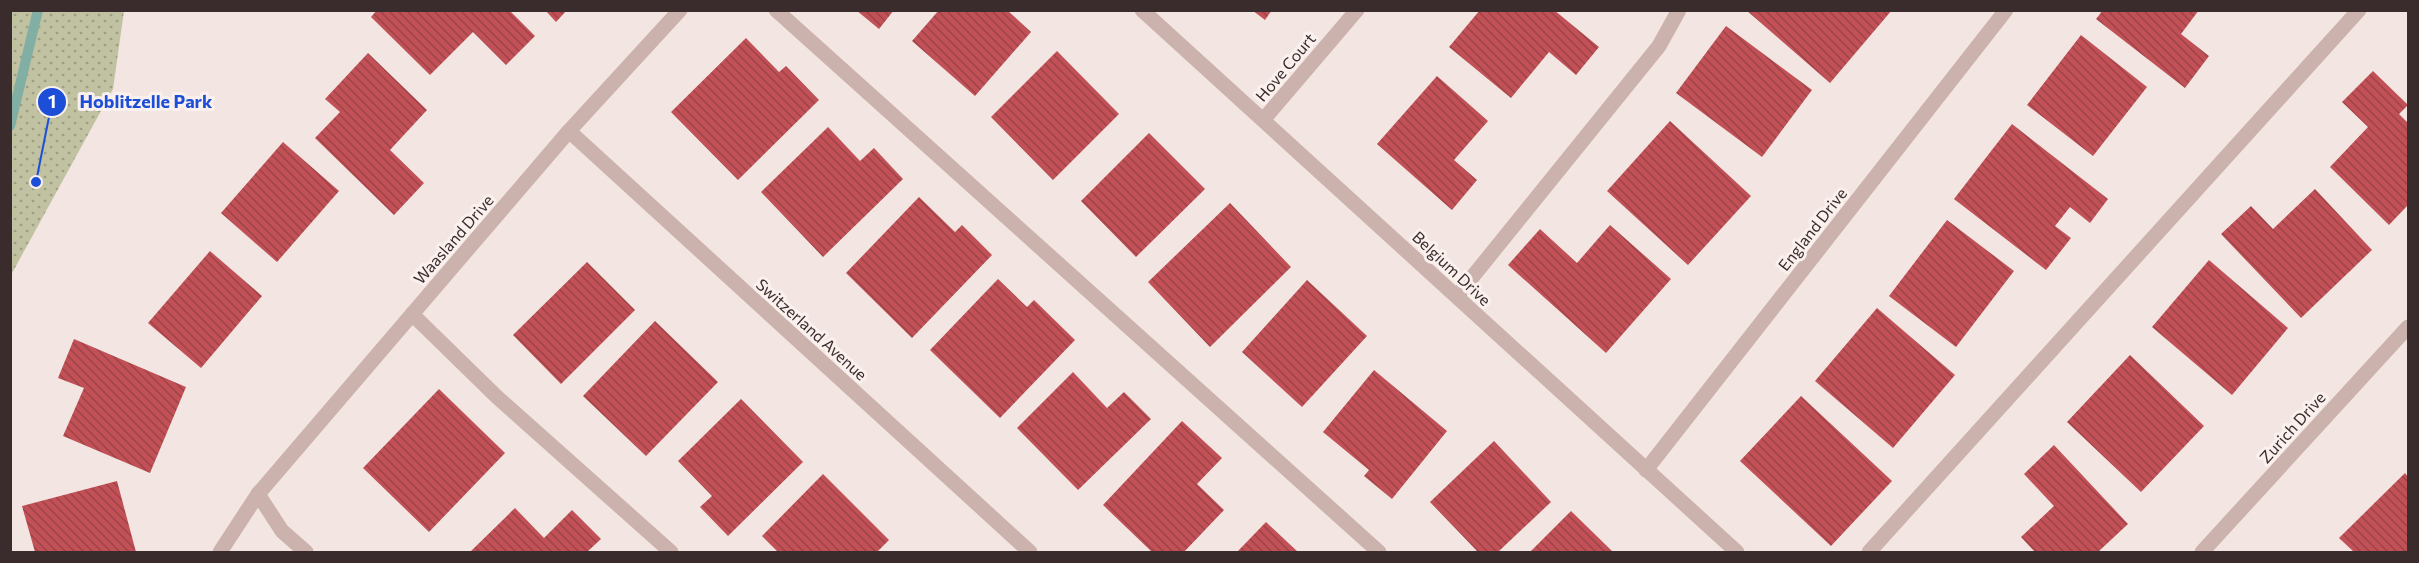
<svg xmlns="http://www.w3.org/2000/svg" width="2419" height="563" font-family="Commissioner,sans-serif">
<defs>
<pattern id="park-dots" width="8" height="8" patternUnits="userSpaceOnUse" patternTransform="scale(1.5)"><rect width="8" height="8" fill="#c1c2a2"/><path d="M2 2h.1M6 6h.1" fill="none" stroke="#9e9e84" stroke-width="1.8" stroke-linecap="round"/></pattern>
<pattern id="building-back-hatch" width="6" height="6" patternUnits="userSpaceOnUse" patternTransform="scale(1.5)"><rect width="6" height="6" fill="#c15157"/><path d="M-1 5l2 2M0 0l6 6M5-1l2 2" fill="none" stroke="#9e4348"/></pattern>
</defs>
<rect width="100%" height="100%" fill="#f3e6e2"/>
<path fill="url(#park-dots)" d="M11 10 124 11 113 89 11 275Z"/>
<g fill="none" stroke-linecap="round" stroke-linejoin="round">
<path stroke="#81afa3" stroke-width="10" d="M10 126 38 10"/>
</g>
<g fill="url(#building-back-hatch)">
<path d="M377 10H509L535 36 506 65 473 32 430 75 371 17Z"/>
<path d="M545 10H567L556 22Z"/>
<path d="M856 10H894L879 29Z"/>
<path d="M939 10H1007L1031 32 975 96 912 41Z"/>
<path d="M1252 10H1272L1265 20Z"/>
<path d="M1480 10H1554L1599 47 1576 75 1549 52 1511 98 1449 47Z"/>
<path d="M1746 10H1892L1830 83Z"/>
<path d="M2103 10H2199L2181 34 2209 56 2185 88 2096 19Z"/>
<path d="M1726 26 1812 90 1762 157 1676 93Z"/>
<path d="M2081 35 2147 87 2093 156 2027 105Z"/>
<path d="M746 38 779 72 786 66 819 100 738 180 671 112Z"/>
<path d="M1057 51 1119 114 1053 180 991 117Z"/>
<path d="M368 53 427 110 390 150 424 183 394 215 315 138 340 112 325 99Z"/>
<path d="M2373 71 2408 105 2399 114 2408 123V205L2389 225 2330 167 2368 127 2342 102Z"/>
<path d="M1437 76 1488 121 1454 160 1477 180 1452 210 1377 144Z"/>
<path d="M1670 121 1751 196 1688 265 1607 191Z"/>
<path d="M2012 124 2108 199 2090 223 2070 207 2055 226 2071 238 2046 270 1954 199Z"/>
<path d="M828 127 860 161 874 148 903 179 823 257 761 192Z"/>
<path d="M1149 133 1205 189 1136 257 1081 201Z"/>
<path d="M283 142 339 191 277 262 221 213Z"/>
<path d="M2315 189 2372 250 2301 318 2221 234 2251 206 2273 229Z"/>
<path d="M919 197 955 232 962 225 992 255 912 338 846 273Z"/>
<path d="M1230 203 1291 267 1210 347 1148 282Z"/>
<path d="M1947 220 2014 271 1956 347 1889 296Z"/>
<path d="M1610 225 1671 279 1606 353 1508 265 1540 229 1577 263Z"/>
<path d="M210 251 262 296 201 368 148 323Z"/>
<path d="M2209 260 2288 328 2232 395 2152 327Z"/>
<path d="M587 262 635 310 561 384 513 335Z"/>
<path d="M998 279 1027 307 1034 300 1075 340 1000 418 930 350Z"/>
<path d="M1307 280 1367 336 1302 407 1242 352Z"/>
<path d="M1877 308 1955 375 1893 448 1815 381Z"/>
<path d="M655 321 718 382 646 456 583 396Z"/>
<path d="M74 339 186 387 150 473 63 436 84 388 58 378Z"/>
<path d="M2130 355 2204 426 2141 492 2067 422Z"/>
<path d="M1374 370 1447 431 1392 499 1364 476 1369 470 1323 432Z"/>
<path d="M1073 372 1107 408 1124 392 1151 419 1078 490 1017 428Z"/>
<path d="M439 389 505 453 429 532 363 468Z"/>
<path d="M1801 396 1892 481 1831 546 1740 461Z"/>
<path d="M741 399 803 462 728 536 700 507 712 496 678 461Z"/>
<path d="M1182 421 1222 458 1197 484 1224 510 1184 552H1152L1103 505Z"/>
<path d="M1494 441 1551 502 1498 552H1478L1430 502Z"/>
<path d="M2054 445 2128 524 2098 552H2035L2021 537 2054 506 2024 474Z"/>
<path d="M2405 473 2408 477V552H2354L2339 538Z"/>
<path d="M823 474 889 540 877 552H778L762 536Z"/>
<path d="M117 481 136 552H35L22 506Z"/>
<path d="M515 508 544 538 572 510 601 539 587 552H470Z"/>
<path d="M1571 511 1613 552H1530Z"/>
<path d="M1266 522 1298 552H1237Z"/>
</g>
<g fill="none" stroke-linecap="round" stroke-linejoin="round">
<g stroke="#cbb2ad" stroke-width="15">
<path d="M776 10 1379 552"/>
<path d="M1142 10 1737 552"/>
<path d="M1264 119 1357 10"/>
<path d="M569 131 1030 552"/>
<path d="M1457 296 1659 46 1679 10"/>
<path d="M412 314 497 397 671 552"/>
<path d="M1646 470 2006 10"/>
<path d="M258 494 282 531 306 552"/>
<path d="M220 552 258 494 569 131 680 10"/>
<path d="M1869 552 2359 10"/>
<path d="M2202 552 2408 327"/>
</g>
</g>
<g text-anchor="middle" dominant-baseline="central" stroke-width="6" stroke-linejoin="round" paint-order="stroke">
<g font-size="16" fill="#3a2c2c" stroke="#faf1ee">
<text transform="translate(1285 67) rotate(-50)">Hove Court</text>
<text transform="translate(1812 229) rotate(-52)">England Drive</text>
<text transform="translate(453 239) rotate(-49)">Waasland Drive</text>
<text transform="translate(1452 268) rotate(43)">Belgium Drive</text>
<text transform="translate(812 329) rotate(42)">Switzerland Avenue</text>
<text transform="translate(2292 427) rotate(-48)">Zurich Drive</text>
</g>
</g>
<path fill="none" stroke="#1d4ed8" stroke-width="2" d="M36 182L52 102"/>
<g fill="#1d4ed8" stroke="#faf1ee" stroke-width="2">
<circle cx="36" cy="182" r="6"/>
<circle cx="52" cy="102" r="15"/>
</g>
<g font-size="18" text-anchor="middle" font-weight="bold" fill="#fff">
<text x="52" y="108">1</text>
</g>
<g font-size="18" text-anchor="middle" font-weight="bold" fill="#1d4ed8" stroke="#faf1ee" stroke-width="6" stroke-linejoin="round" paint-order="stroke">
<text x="146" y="108">Hoblitzelle Park</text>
</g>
<rect width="2419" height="563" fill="none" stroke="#3a2c2c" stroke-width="24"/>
</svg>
